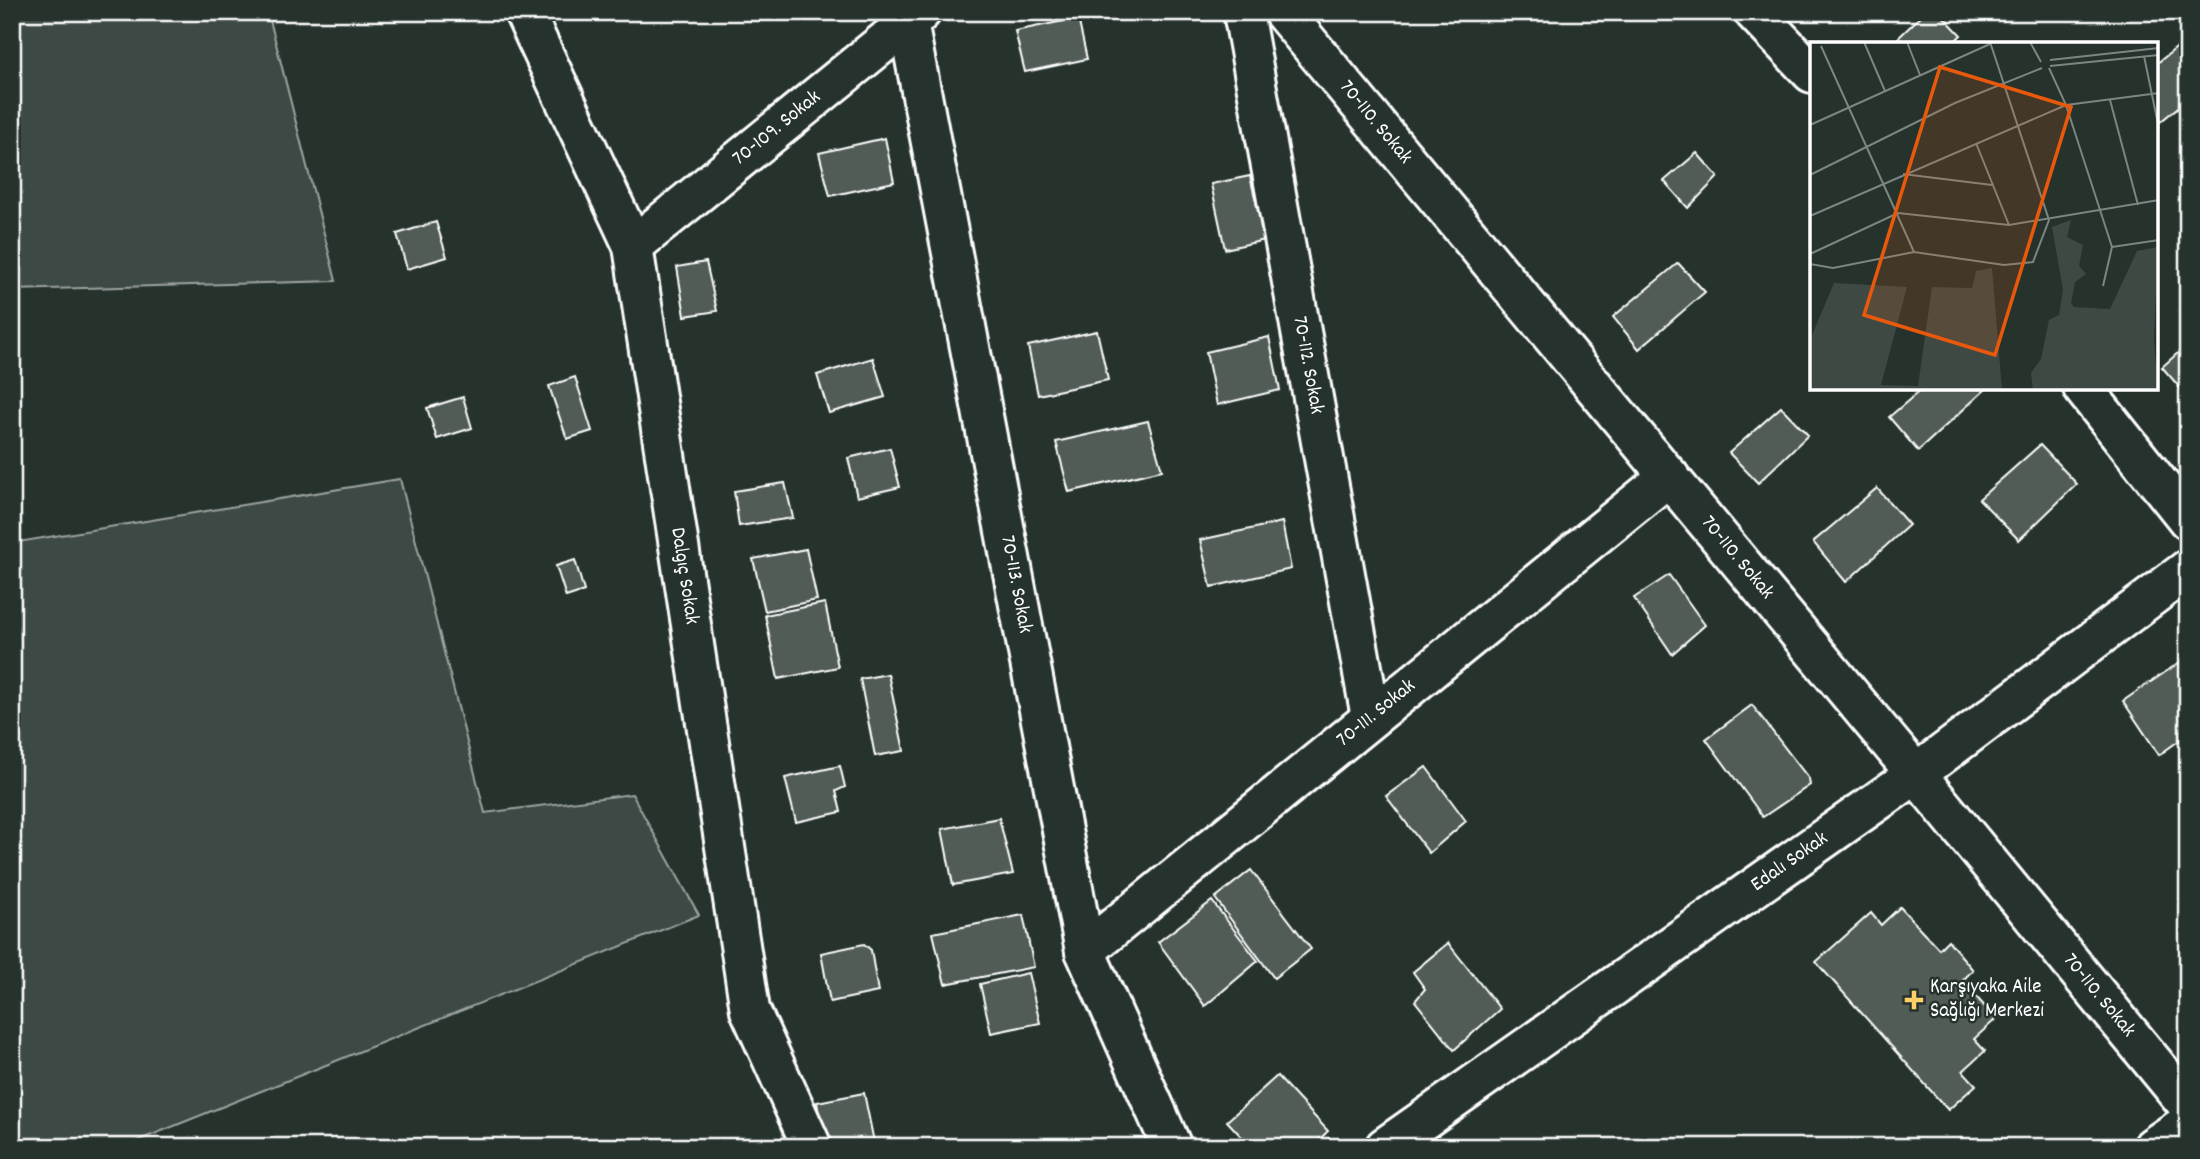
<svg xmlns="http://www.w3.org/2000/svg" width="2200" height="1159" font-family="Dekko,sans-serif">
<rect width="100%" height="100%" fill="#26332d"/>
<filter id="ink" filterUnits="userSpaceOnUse"><feTurbulence type="fractalNoise" baseFrequency=".0143" numOctaves="2"/><feDisplacementMap in="SourceGraphic" scale="14" xChannelSelector="R" yChannelSelector="G"/><feConvolveMatrix kernelMatrix="1 2 1 2 8 2 1 2 1" color-interpolation-filters="sRGB"/></filter>
<g filter="url(#ink)">
<g fill="#3e4944" stroke="#9ea4a2" stroke-width="2">
<path d="M12 12H268L336 281 12 290Z"/>
<path d="M400 479 485 813 632 794 699 915 122 1147H12V543Z"/>
</g>
<g fill="#515c57" stroke="#fff" stroke-width="2">
<path d="M1925 12H1939L1961 35 1952 44H1892Z"/>
<path d="M1078 18 1087 59 1025 72 1015 31Z"/>
<path d="M2185 41 2188 44V99L2160 122 2156 117V64Z"/>
<path d="M885 138 894 182 830 196 819 153Z"/>
<path d="M1697 153 1718 177 1688 208 1664 181Z"/>
<path d="M1250 176 1265 240 1225 249 1211 184Z"/>
<path d="M436 222 447 257 407 269 397 234Z"/>
<path d="M706 262 717 311 685 316 677 267Z"/>
<path d="M1678 263 1705 292 1639 349 1613 317Z"/>
<path d="M1097 331 1108 380 1038 395 1028 346Z"/>
<path d="M1269 337 1280 390 1217 405 1206 352Z"/>
<path d="M2188 344V397L2162 367Z"/>
<path d="M873 358 885 397 829 413 817 375Z"/>
<path d="M575 377 592 431 567 439 549 386Z"/>
<path d="M1923 388H1987L1918 451 1889 417Z"/>
<path d="M463 397 472 428 437 439 427 408Z"/>
<path d="M1781 407 1808 435 1758 483 1729 453Z"/>
<path d="M1148 421 1162 470 1069 492 1056 442Z"/>
<path d="M2040 445 2077 484 2019 540 1979 499Z"/>
<path d="M890 448 900 487 857 497 848 458Z"/>
<path d="M785 483 793 518 739 526 734 491Z"/>
<path d="M1877 488 1909 525 1846 582 1813 542Z"/>
<path d="M1282 522 1291 569 1211 587 1200 540Z"/>
<path d="M806 549 817 600 765 611 753 559Z"/>
<path d="M575 560 584 591 566 597 556 566Z"/>
<path d="M1669 575 1705 625 1672 654 1634 598Z"/>
<path d="M825 603 838 667 778 679 765 615Z"/>
<path d="M2180 662 2188 673V734L2159 755 2123 701Z"/>
<path d="M888 674 904 751 875 756 860 679Z"/>
<path d="M1752 705 1809 779 1810 785 1763 817 1706 739Z"/>
<path d="M840 766 845 787 836 791 841 812 796 822 785 778Z"/>
<path d="M1426 767 1466 821 1429 853 1386 796Z"/>
<path d="M999 818 1013 874 953 885 942 829Z"/>
<path d="M1251 870 1311 949 1274 978 1215 898Z"/>
<path d="M1212 901 1258 961 1205 1006 1158 942Z"/>
<path d="M1900 907 1939 949 1948 940 1973 970 1962 981 1996 1019 1974 1039 1985 1051 1963 1071 1976 1085 1948 1110 1816 962 1871 913 1881 925Z"/>
<path d="M1023 915 1034 967 945 984 933 933Z"/>
<path d="M1448 943 1500 1009 1454 1050 1415 1001 1425 989 1413 972Z"/>
<path d="M864 944 871 950 878 992 830 1002 821 953Z"/>
<path d="M1028 973 1040 1023 991 1033 980 984Z"/>
<path d="M1277 1076 1328 1131 1312 1147H1251L1227 1121Z"/>
<path d="M864 1093 875 1147H824L817 1102Z"/>
</g>
<g fill="none" stroke-linecap="round" stroke-linejoin="round">
<g stroke="#fff" stroke-width="44">
<g id="minor">
<path id="s1" d="M524 12 633 246 750 1010 812 1147"/>
<path id="s2" d="M899 12 908 22 1085 951 1172 1147"/>
<path id="s3" d="M1243 12 1371 717"/>
<path id="s4" d="M1283 12 1916 774 2188 1105"/>
<path d="M1754 12 1812 73"/>
<path id="s5" d="M633 246 921 12"/>
<path d="M2083 388 2188 520"/>
<path id="s6" d="M1085 951 1669 476"/>
<path id="s7" d="M1385 1147 1916 774 2188 569"/>
<path d="M2153 1147 2188 1123"/>
</g>
</g>
<use href="#minor" stroke="#26332d" stroke-width="38"/>
</g>
</g>
<path fill="#ffd166" stroke="#26332d" stroke-width="2.5" d="M1910.5 989.5h7v7h7v7h-7v7h-7v-7h-7v-7h7z"/>
<g text-anchor="middle" dominant-baseline="central" stroke-width="5" stroke-linejoin="round" paint-order="stroke">
<g font-size="21" fill="#fff" stroke="#26332d">
<text stroke="none"><textPath href="#s4" startOffset="144">70-110. Sokak</textPath></text>
<text stroke="none"><textPath href="#s5" startOffset="186">70-109. Sokak</textPath></text>
<text stroke="none"><textPath href="#s3" startOffset="359">70-112. Sokak</textPath></text>
<text stroke="none"><textPath href="#s4" startOffset="710">70-110. Sokak</textPath></text>
<text stroke="none"><textPath href="#s1" startOffset="592">Dalgıç Sokak</textPath></text>
<text stroke="none"><textPath href="#s2" startOffset="586">70-113. Sokak</textPath></text>
<text stroke="none"><textPath href="#s6" startOffset="376">70-111. Sokak</textPath></text>
<text stroke="none"><textPath href="#s7" startOffset="495">Edalı Sokak</textPath></text>
<text stroke="none"><textPath href="#s4" startOffset="1278">70-110. Sokak</textPath></text>
</g>
<g font-size="21" fill="#fff" stroke="#26332d" text-anchor="start">
<text x="1930" y="988">Karşıyaka Aile<tspan x="1930" dy="24">Sağlığı Merkezi</tspan></text>
</g>
</g>
<g transform="translate(1810 42)">
<rect width="348" height="348" fill="#26332d"/>
<path d="M261 178 257 195 273 203 269 224 276 232 265 240 261 261 264 265 300 267 327 209 348 205 344 298 348 348H223L221 331 231 317 239 278 249 273 253 248 242 185ZM182 226 192 348H0V298L24 241 97 245 71 343 108 344 122 245 162 246 166 229Z" fill="#3e4944"/>
<path fill="none" stroke="#7d8581" stroke-width="2" d="M54 0 75 49M97 0 110 33M220 0 231 20M11 4 104 210M334 14 349 87M240 18 349 6M240 24 349 13M239 26 256 63 302 205 293 244M300 58 328 163M0 83 180 2M166 101 199 183M93 132 182 143M0 133 145 61 232 26M0 174 256 63 349 51M302 205 349 198M0 212 88 171 199 183 349 158M0 222 23 226 104 210 194 223 223 220 239 178 180 0"/>
<path fill="#e8590c" fill-opacity="0.15" stroke="#e8590c" stroke-width="3.5" d="M130 25 261 65 185 313 54 273Z"/>
<rect width="348" height="348" fill="none" stroke="#fff" stroke-width="3.5"/>
</g>
<rect width="2200" height="1159" fill="none" stroke="#26332d" stroke-width="42"/>
<rect x="21" y="21" width="2158" height="1117" fill="none" stroke="#fff" stroke-width="2.5" filter="url(#ink)"/>
</svg>
